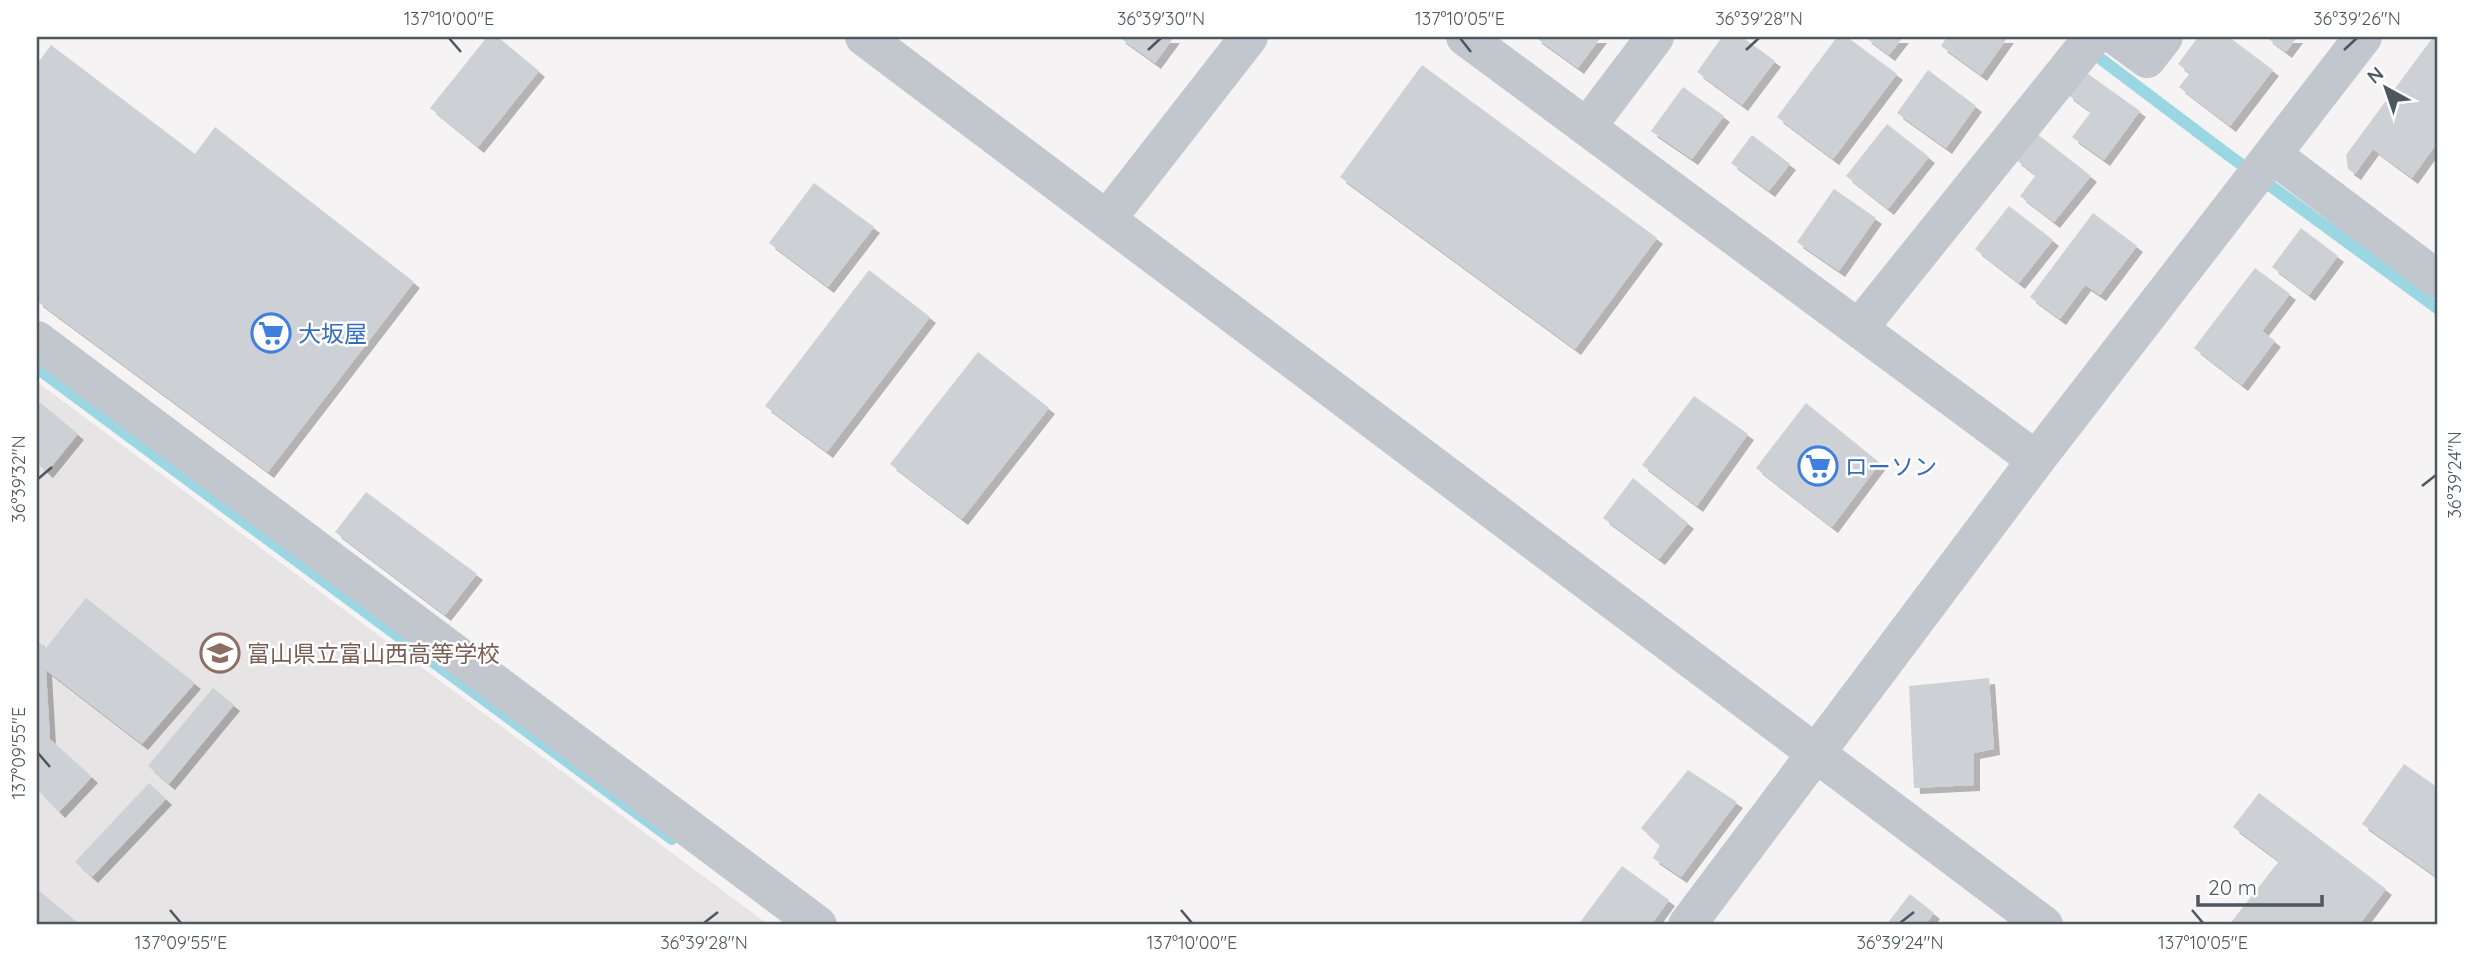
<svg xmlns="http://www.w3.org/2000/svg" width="2474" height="962" font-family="Quicksand,'Noto Sans JP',sans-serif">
<defs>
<filter id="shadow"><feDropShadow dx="6" dy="6" stdDeviation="0" flood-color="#0004"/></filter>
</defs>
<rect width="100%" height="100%" fill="#f5f3f3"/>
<path fill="#e6e4e4" d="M37 382 769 925H37Z"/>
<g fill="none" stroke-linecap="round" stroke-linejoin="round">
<g stroke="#9bd7e3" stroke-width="12">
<path d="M2089 50 2223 151 2437 308"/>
<path d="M37 368 672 839"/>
</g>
</g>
<g fill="#cdd0d4" filter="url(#shadow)">
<path d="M487 37H498L539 71 478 147 430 108Z"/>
<path d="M1119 37H1174L1155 63Z"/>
<path d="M1535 37H1601L1578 68Z"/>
<path d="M1722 37H1742L1775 61 1742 105 1697 72Z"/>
<path d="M1837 37H1847L1897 74 1833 159 1777 117Z"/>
<path d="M1865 37H1903L1889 55Z"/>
<path d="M1947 37H2008L1981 75 1941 46Z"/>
<path d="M2198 37H2229L2273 70 2230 126 2179 87 2190 73 2178 64Z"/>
<path d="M2266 37H2297L2286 52Z"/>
<path d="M2433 37H2437V143L2412 178 2373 149 2355 174 2348 169 2346 155Z"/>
<path d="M51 45 195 154 215 127 414 282 268 472 37 301V64Z"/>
<path d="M1422 65 1657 238 1575 349 1340 177Z"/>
<path d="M1928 70 1976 106 1946 148 1897 113Z"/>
<path d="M2084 71 2140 111 2104 160 2072 137 2091 112 2067 94Z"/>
<path d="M1683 87 1724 116 1692 159 1651 131Z"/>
<path d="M1887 124 1929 157 1888 209 1846 176Z"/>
<path d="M2036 133 2091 176 2054 222 2020 196 2036 175 2015 159Z"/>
<path d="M1752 135 1790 164 1769 191 1731 163Z"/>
<path d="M814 183 874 227 828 287 769 243Z"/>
<path d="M1834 189 1876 218 1839 271 1797 242Z"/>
<path d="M2009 206 2053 240 2019 283 1975 249Z"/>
<path d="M2093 213 2137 246 2100 295 2085 285 2060 319 2030 297Z"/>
<path d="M2301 228 2338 256 2309 295 2272 267Z"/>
<path d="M2255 268 2290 294 2262 331 2275 341 2242 385 2194 348Z"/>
<path d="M869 270 930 317 827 452 765 406Z"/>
<path d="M978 352 1049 408 962 519 890 464Z"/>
<path d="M1694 396 1748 434 1697 506 1642 465Z"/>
<path d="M37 400 78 434 47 472 37 463Z"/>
<path d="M1806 403 1880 463 1832 527 1756 468Z"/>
<path d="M1633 478 1688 523 1659 559 1603 518Z"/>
<path d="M366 492 477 574 445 615 335 532Z"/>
<path d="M86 598 195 683 142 744 46 670 50 739 92 777 59 812 37 789V639L45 649Z"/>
<path d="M1989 678 1994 749 1974 753V785L1914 788 1909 686Z"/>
<path d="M213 688 234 705 169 784 148 766Z"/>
<path d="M2404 764 2437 787V877L2362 824Z"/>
<path d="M1688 770 1737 802 1681 877 1653 858 1660 845 1641 828Z"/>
<path d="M149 783 166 799 92 877 75 862Z"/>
<path d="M2259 793 2386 889 2359 925H2229L2279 861 2233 827Z"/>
<path d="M1622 866 1669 900 1651 925H1578Z"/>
<path d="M37 889 78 923 76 925H37Z"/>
<path d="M1910 894 1934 913 1925 925H1886Z"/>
</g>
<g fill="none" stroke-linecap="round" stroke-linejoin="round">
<g stroke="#c1c7cd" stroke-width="38">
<path d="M864 37 2044 925"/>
<path d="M1465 37 2036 460"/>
<path d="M2117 37 2147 59 2164 37"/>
<path d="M1587 127 1655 37"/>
<path d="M2273 155 2437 279"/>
<path d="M1107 219 1249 37"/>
<path d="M1859 328 2093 37"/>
<path d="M37 340 818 925"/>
<path d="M1687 925 2036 460 2363 37"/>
</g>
</g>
<path fill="none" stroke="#4d575e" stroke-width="2.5" d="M449 38 461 52M1460 38 1471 52M1148 50 1161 38M1746 50 1759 38M2344 50 2357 38M38 479 52 467M2422 486 2436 475M38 753 50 767M170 910 181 923M1181 910 1192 923M2192 910 2203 923M704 923 718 912M1900 923 1914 912"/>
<defs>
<g id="supermarket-ring" transform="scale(2.0125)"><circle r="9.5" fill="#fff" stroke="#3f7fe0" stroke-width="1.5"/><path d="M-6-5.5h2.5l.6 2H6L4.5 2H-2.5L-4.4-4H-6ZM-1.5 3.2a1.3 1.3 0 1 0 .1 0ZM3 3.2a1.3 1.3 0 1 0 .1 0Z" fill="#3f7fe0"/></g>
<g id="school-ring" transform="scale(2.0125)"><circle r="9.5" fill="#fff" stroke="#8d6e63" stroke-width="1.5"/><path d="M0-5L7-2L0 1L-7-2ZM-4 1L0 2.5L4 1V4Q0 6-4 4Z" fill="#8d6e63"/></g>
</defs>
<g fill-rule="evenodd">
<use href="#supermarket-ring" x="271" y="333"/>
<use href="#supermarket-ring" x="1818" y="466"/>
<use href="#school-ring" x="220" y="653"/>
</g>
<g text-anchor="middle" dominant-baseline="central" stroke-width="5" stroke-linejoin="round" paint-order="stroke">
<g font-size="23" fill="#366cbe" stroke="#fff" text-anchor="start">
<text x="298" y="333">大坂屋</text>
<text x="1845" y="466">ローソン</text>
</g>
<g font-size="23" fill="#785e54" stroke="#fff" text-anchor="start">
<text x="247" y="653">富山県立富山西高等学校</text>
</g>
</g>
<rect width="2474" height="962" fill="none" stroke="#ffffff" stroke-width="77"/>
<g transform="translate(2386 88) rotate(320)" stroke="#ffffff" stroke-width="5" paint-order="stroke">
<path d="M0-5L12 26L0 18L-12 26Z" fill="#4d575e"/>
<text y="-10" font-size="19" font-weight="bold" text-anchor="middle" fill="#4d575e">N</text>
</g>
<path d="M2198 895v10h124v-10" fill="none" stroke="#4d575e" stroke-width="3.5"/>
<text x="2208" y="895" font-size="21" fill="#4d575e" stroke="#ffffff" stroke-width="5" paint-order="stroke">20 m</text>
<rect x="38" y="38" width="2398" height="885" fill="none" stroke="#4d575e" stroke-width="2.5"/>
<g font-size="18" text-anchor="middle" fill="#4d575e">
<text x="449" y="25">137°10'00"E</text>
<text x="1161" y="25">36°39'30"N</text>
<text x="1460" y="25">137°10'05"E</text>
<text x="1759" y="25">36°39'28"N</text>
<text x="2357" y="25">36°39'26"N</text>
<text transform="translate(2455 475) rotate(-90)" y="6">36°39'24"N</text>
<text transform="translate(19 479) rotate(-90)" y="6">36°39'32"N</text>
<text transform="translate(19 753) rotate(-90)" y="6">137°09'55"E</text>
<text x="181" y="949">137°09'55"E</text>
<text x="704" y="949">36°39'28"N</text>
<text x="1192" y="949">137°10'00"E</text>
<text x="1900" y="949">36°39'24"N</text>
<text x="2203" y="949">137°10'05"E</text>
</g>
</svg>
